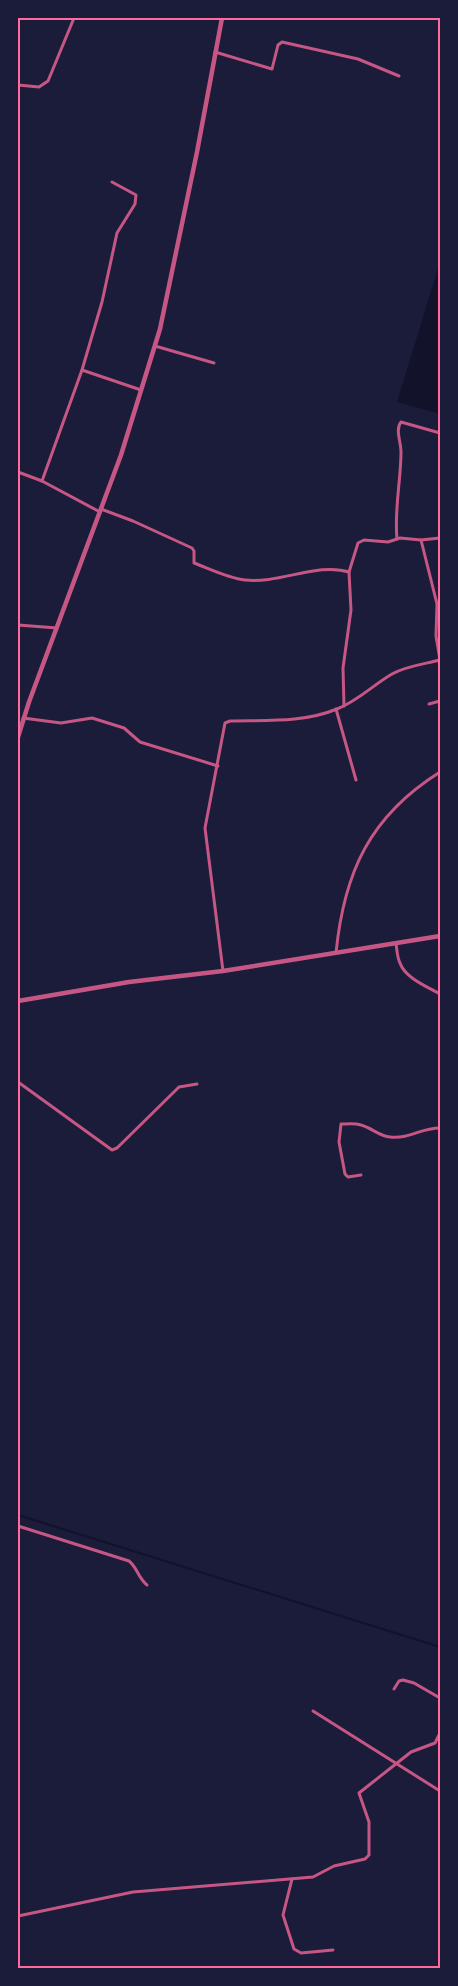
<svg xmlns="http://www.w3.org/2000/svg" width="458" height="1986" font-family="'Varela Round',sans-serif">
<rect width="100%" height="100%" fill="#1b1b3a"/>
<path fill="#12122b" d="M440 262V414L397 402Z"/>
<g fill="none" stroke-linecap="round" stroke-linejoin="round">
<path stroke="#12122b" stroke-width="2" d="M18 1515 440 1647"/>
<g stroke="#c65784" stroke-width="3">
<path d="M215 52 272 69 278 45 282 42 358 59 399 76"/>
<path d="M18 85 39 87 48 81 74 18"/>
<path d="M155 346 214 363"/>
<path d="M82 370 141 390"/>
<path d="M18 472 42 481 100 512"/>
<path d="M42 481 82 370 102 302 117 233 135 204 136 195 112 182"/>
<path d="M101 509 133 521 192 548 194 551V563C210 569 228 578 245 580 279 584 318 562 349 572"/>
<path d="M397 539C394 510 401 480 401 452 401 442 395 429 401 422L440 433"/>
<path d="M421 540 437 604 436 636 440 660"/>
<path d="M18 625 57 628"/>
<path d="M429 704 440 701"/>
<path d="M344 706 343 668 351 610 349 572 358 543 364 540 388 542 400 538 421 540 440 538"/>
<path d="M336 709 356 780"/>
<path d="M23 718 61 723 92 718 124 728 140 742 218 766"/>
<path d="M396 943C397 950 397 957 400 963 405 978 428 987 440 994"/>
<path d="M336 953C344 872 370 816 440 772"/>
<path d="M223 971 205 828 225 723 230 721C266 720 303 723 337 709 358 701 373 685 392 674 406 666 425 664 440 660"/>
<path d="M18 1082 112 1150 117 1148 179 1087 197 1084"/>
<path d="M361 1175 348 1177 345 1174 339 1142 341 1124C347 1124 355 1123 361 1125 372 1128 379 1136 390 1137 411 1139 420 1128 440 1128"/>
<path d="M18 1526 129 1561C137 1567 138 1578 147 1585"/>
<path d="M394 1689 399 1681 403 1680 414 1683 440 1698"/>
<path d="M313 1711 440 1791"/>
<path d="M292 1879 283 1915 294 1949 301 1953 333 1950"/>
<path d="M18 1916 133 1892 313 1877 334 1866 365 1859 369 1855V1822L359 1793 411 1752 435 1743 440 1733"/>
</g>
<g stroke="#c65784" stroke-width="4.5">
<path d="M18 737 29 702 121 455 160 329 197 152 222 18"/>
<path d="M18 1001 129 982 223 971 440 936"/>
</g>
</g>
<rect width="458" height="1986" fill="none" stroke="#1b1b3a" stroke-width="38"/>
<rect x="19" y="19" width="420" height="1948" fill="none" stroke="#ff6b9d" stroke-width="2"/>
</svg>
